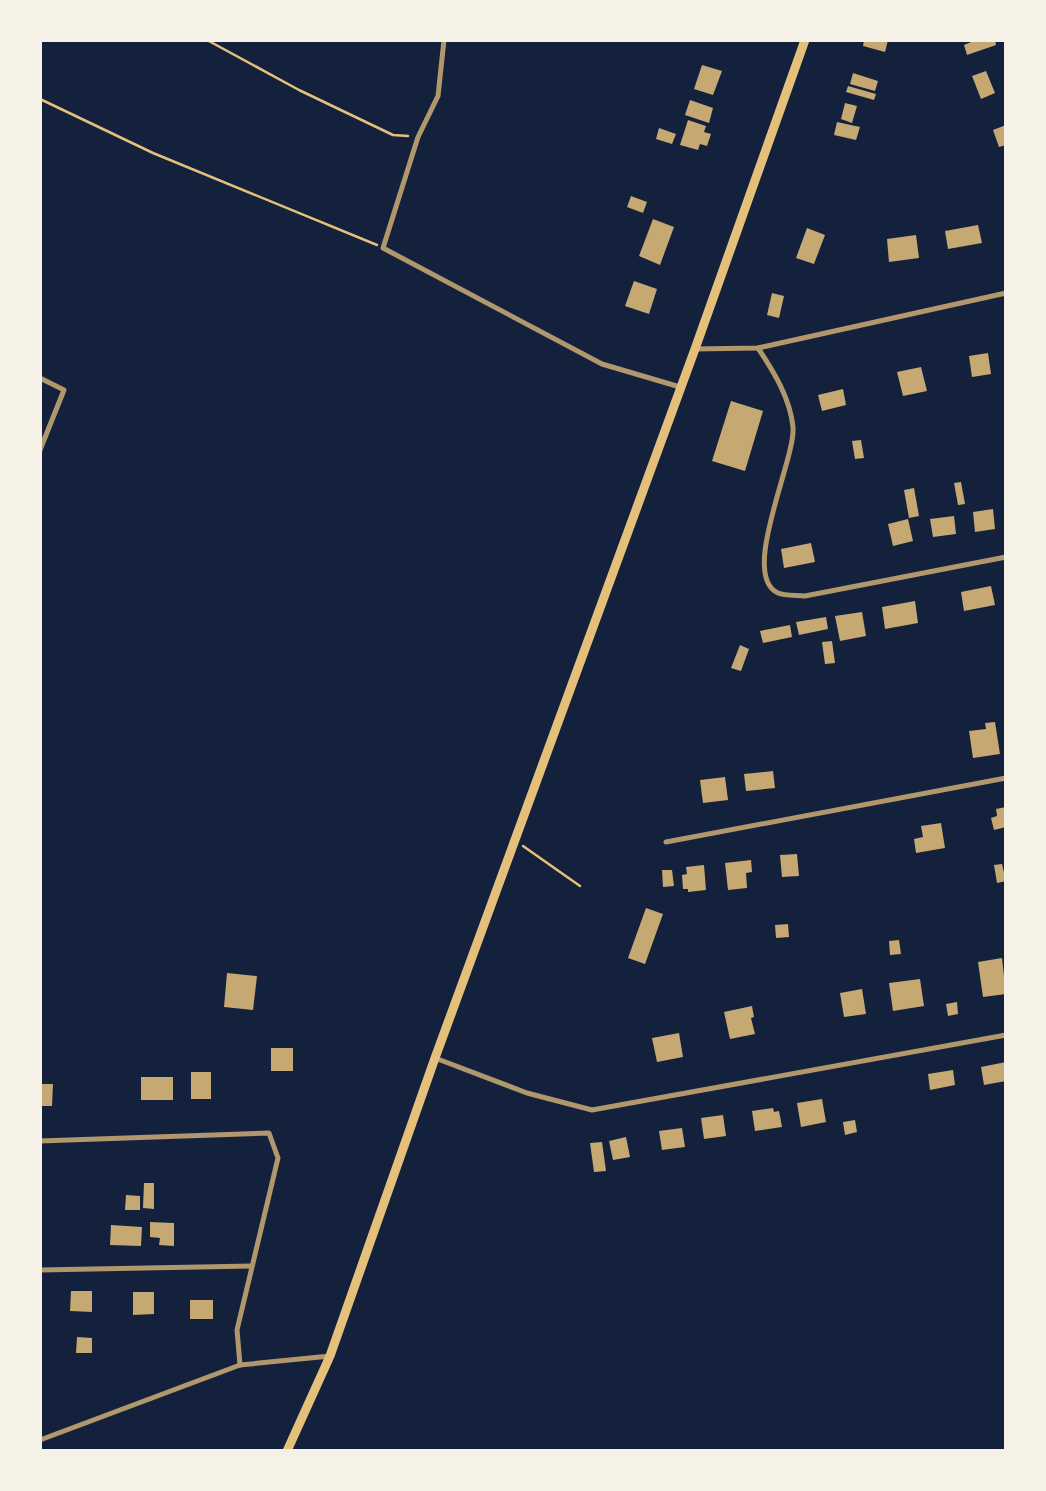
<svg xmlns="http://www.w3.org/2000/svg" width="1046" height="1491" font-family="'Nunito Sans',sans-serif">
<rect width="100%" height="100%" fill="#14213d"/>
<g fill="#c6a872">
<path d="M864 40H888L885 52 863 46Z"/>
<path d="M976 40H995L996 45 967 55 964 45Z"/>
<path d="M702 65 722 71 713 95 694 89Z"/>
<path d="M986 71 995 93 981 99 972 76Z"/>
<path d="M853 73 878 81 875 91 850 84Z"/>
<path d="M848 86 876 94 874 100 846 92Z"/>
<path d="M690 100 713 108 709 123 685 115Z"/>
<path d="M845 103 857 106 852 123 841 119Z"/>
<path d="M688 120 706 126 704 132 711 134 707 146 700 144 698 150 680 145Z"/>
<path d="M837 122 860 127 856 140 834 135Z"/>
<path d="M1006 125V145L999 147 993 130Z"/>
<path d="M659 128 676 134 672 144 656 139Z"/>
<path d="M631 196 647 202 643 213 627 207Z"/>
<path d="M653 219 674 227 660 265 639 256Z"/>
<path d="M978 225 982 243 948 249 945 231Z"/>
<path d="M807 228 825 235 814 264 796 258Z"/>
<path d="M916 235 919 258 889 262 887 239Z"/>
<path d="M634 281 657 289 649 314 625 306Z"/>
<path d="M772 293 784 296 779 318 767 315Z"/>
<path d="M988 353 991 374 972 377 969 356Z"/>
<path d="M921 367 927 391 903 396 897 372Z"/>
<path d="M843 389 846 405 822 411 818 395Z"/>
<path d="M731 401 763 411 745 471 712 461Z"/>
<path d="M861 440 864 458 855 459 852 441Z"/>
<path d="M961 482 965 504 958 505 954 483Z"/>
<path d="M914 488 919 516 909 518 904 490Z"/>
<path d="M993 509 995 529 975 532 973 512Z"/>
<path d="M954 516 956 534 933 537 930 519Z"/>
<path d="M908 519 913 541 893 546 888 524Z"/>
<path d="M811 543 815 562 784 568 781 549Z"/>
<path d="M991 586 995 605 964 611 961 592Z"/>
<path d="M915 601 918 623 885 629 882 607Z"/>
<path d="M862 612 866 636 840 641 835 616Z"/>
<path d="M826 617 828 629 799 635 796 622Z"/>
<path d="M790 625 792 637 763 643 760 631Z"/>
<path d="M832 641 835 663 825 664 822 642Z"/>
<path d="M740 645 749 649 741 671 731 668Z"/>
<path d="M995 722 1000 754 973 758 969 731 986 729 985 723Z"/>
<path d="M773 771 775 788 746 791 744 774Z"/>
<path d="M725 777 728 800 703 803 700 780Z"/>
<path d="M1006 807V827L994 830 991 818 997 816 996 809Z"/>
<path d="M941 823 945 848 916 853 914 839 923 837 921 826Z"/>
<path d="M797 854 799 876 782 877 780 855Z"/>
<path d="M751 860 752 872 746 873 747 888 728 890 725 863Z"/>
<path d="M1002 864 1006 881 997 883 994 865Z"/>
<path d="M704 865 706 890 688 892V889H683L682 875 687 874 686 867Z"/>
<path d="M662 870H672L674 886 663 887Z"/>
<path d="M646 908 663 914 645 964 628 958Z"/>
<path d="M788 924 789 937 776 938 775 925Z"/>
<path d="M899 940 901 954 890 955 889 941Z"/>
<path d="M1002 958 1006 994 983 997 978 962Z"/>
<path d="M227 973 257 976 253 1010 224 1007Z"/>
<path d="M920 979 924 1006 893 1011 889 983Z"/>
<path d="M862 989 866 1014 844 1017 840 993Z"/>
<path d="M957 1002 958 1014 948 1016 946 1004Z"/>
<path d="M752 1006 754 1017 751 1018 755 1034 730 1039 724 1012Z"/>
<path d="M679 1033 683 1057 657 1062 652 1038Z"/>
<rect x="271" y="1048" width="22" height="23"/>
<path d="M1006 1062V1081L984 1085 981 1067Z"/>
<path d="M953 1070 955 1085 930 1090 928 1074Z"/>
<rect x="191" y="1072" width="20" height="27"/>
<rect x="141" y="1077" width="32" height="23"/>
<path d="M40 1084H53L52 1106H40Z"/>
<path d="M822 1099 826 1122 801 1127 797 1103Z"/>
<path d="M773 1108 774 1112 779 1111 782 1127 755 1131 752 1111Z"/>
<path d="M723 1115 726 1136 704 1139 701 1118Z"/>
<path d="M855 1120 857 1132 845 1135 843 1122Z"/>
<path d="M682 1128 685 1147 662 1150 659 1131Z"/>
<path d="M626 1137 630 1157 613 1160 609 1141Z"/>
<path d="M602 1142 606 1171 594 1172 590 1143Z"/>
<path d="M144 1183H154V1209L143 1208Z"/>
<path d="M126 1195 140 1196V1210H125Z"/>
<path d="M150 1222 174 1223V1246L159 1245 160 1238 150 1237Z"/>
<path d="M111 1225 142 1227 141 1246 110 1245Z"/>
<path d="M71 1291H92V1312L70 1311Z"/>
<path d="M133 1292H154V1314L133 1315Z"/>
<rect x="190" y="1300" width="23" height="19"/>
<path d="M77 1337 92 1338V1353H76Z"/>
</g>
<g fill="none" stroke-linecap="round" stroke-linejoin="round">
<g stroke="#e5c07b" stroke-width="2.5">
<path d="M207 40 299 90 393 135 408 136"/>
<path d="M40 99 153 153 377 245"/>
<path d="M523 846 580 886"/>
</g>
<g stroke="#b1986c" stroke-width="5">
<path d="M444 40 438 96 418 137 383 248 602 364 680 387"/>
<path d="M758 348C774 372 790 398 793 427 796 459 739 575 778 593 785 596 797 595 805 596L1006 557"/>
<path d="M695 349 758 348 1006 293"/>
<path d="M40 378 64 390 40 450"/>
<path d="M666 842 1006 778"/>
<path d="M435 1058 527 1093 592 1110 1006 1035"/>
<path d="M40 1141 269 1133 278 1158 237 1330 240 1365"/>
<path d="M40 1270 252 1266"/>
<path d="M40 1440 240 1365 330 1356"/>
</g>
<path stroke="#e5c07b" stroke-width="9" d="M287 1451 330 1356 435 1058 695 349 805 40"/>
</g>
<rect width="1046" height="1491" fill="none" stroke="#f6f1e7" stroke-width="84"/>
</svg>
